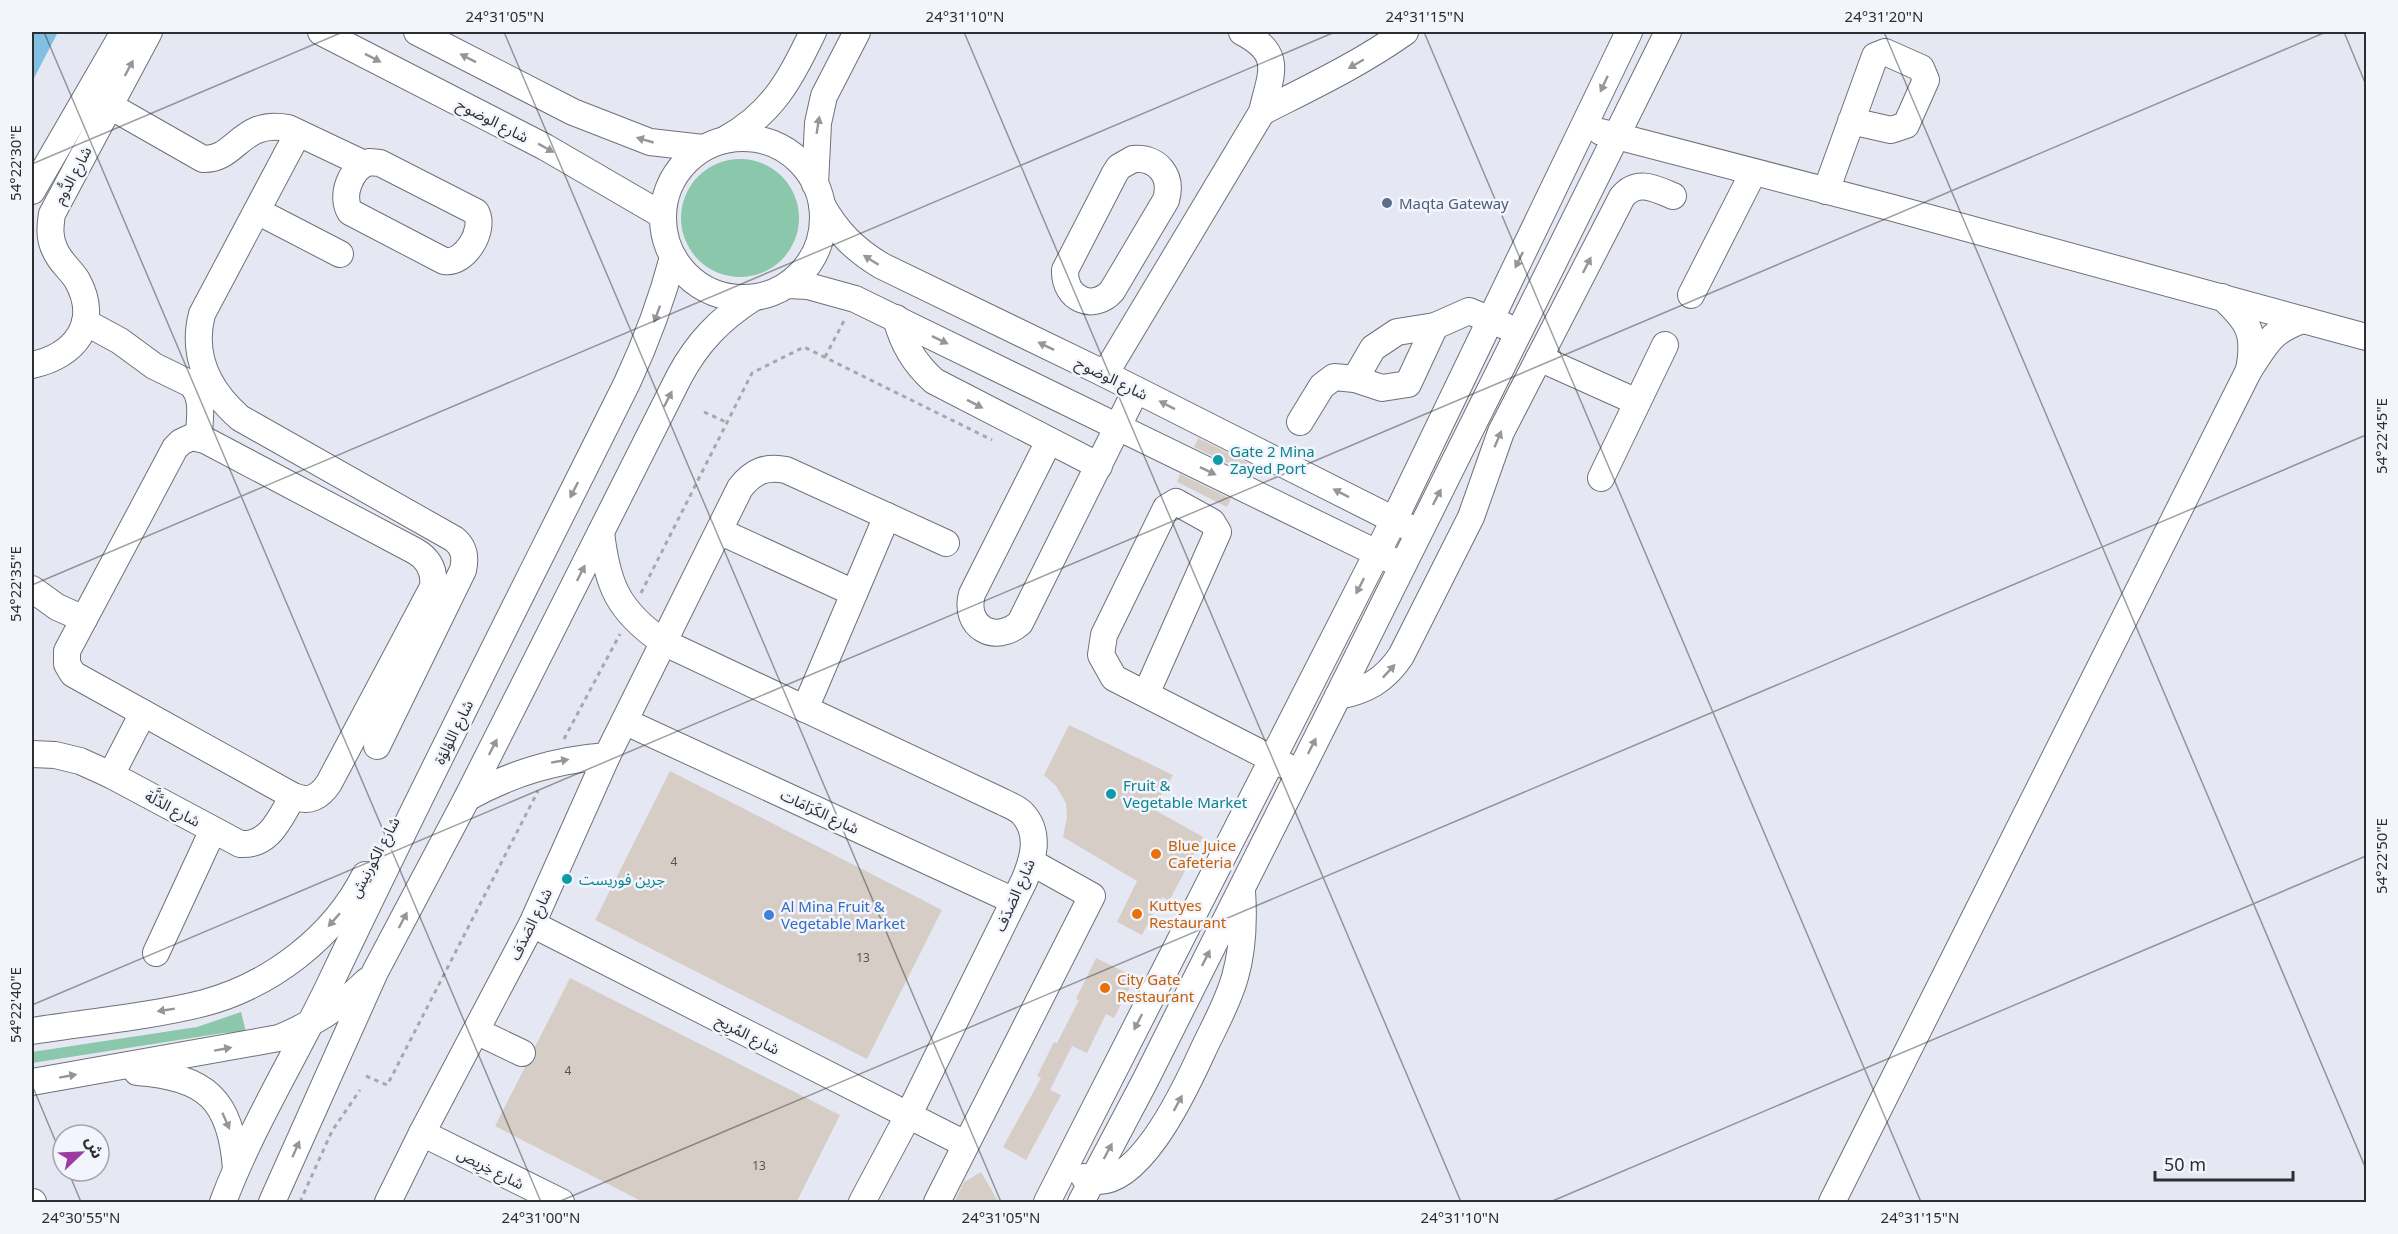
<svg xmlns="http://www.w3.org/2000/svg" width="2398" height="1234" font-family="'Noto Sans','Noto Sans Arabic',sans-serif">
<rect width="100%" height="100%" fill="#e5e8f2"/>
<g fill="#8ac7ab">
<circle cx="740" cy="218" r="59"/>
<path d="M241 1012 246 1032 223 1033 32 1063V1052L197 1027Z"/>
</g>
<path fill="#82c0e2" d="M32 32H58L32 82Z"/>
<g fill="#d7cdc7">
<path d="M1198 438 1248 463 1244 471 1194 447Z"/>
<path d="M1180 474 1231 499 1227 507 1177 482Z"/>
<path d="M1069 725 1173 775 1153 809 1203 837 1169 901 1162 897 1142 935 1117 922 1137 881 1063 837 1067 817 1066 803 1056 786 1044 775Z"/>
<path d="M670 771 942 910 867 1059 595 920Z"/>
<path d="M1096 958 1135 977 1114 1018 1106 1014 1087 1053 1072 1046 1050 1090 1061 1095 1026 1160 1003 1147 1041 1078 1037 1076 1054 1042 1057 1043 1079 1000 1076 999Z"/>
<path d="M570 978 840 1115 796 1203H645L495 1126 525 1067 535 1060V1047Z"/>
<path d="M981 1172 999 1203H954L964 1182Z"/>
</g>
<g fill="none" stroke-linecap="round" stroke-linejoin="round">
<g stroke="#6e717a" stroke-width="28">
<g id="minor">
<path d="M321 32 545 147 662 215"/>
<path d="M417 32 573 112 650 142 703 148"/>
<path d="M89 94 203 159C237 160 240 119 288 128L364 164"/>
<path d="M1262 112C1311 87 1360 64 1405 32"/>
<path d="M1601 132 1893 208 2366 337"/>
<path d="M298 133 202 314C191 356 209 391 240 418L454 539C464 547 466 557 463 570L377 746"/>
<circle cx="743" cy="218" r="80"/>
<path d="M726 139C774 112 790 79 813 32"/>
<path d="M1133 159C1158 157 1173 176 1166 200L1112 291C1093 312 1064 299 1065 270L1115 173 1119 167Z"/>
<path d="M369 162 380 163 476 212C486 229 465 265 444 261L350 212C340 195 351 168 369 162Z"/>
<path d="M815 184 818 123 824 96 857 32"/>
<path d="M32 191 124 32"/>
<path d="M1826 191 1875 56 1885 52 1921 68 1926 80 1906 125 1891 130 1851 121"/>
<path d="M822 205C837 232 855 250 882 266L1105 374 1408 527"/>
<path d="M257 211 340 254"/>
<path d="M788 285 808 286 855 299 1391 560"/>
<path d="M1691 295 1753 173"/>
<path d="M2222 297C2249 322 2256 333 2249 370"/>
<path d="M896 318C903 344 914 363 934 381L1099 466"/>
<path d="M85 322 120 341 154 366 191 384C205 398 199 419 199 438"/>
<path d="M1539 358 1637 402"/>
<path d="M32 365C75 356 101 323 77 280 70 269 60 262 55 250 49 238 50 227 52 214L149 32"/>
<path d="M1105 374 1262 112C1271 73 1284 54 1242 32"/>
<path d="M1355 379 1373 348 1397 332 1435 326"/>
<path d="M1300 422 1322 386 1334 377 1355 379 1382 388 1408 384 1435 326 1469 311 1505 326"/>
<path d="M192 437 205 440 415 551C429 559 435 571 433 587L329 783C320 797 309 803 293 796L73 674 67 664V651L175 448 181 442Z"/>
<path d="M1049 441 972 594C963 627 995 645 1020 623L1136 390"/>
<path d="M1601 478 1665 345"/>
<path d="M719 531 854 593"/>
<path d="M601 532C607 585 618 611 663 642L1003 802C1009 805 1019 809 1023 814 1041 834 1033 860 1024 881L908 1116 862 1202"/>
<path d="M32 589 57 607 84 619"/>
<path d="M1146 694 1218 532 1212 522 1176 502 1166 508 1104 635 1101 655 1114 678 1286 766"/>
<path d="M1338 696C1366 691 1385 680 1401 656L1471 517 1501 432 1622 197C1637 179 1654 188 1673 196"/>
<path d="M805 709 887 516"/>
<path d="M626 722 1014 901"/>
<path d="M32 754 55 755 80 761 111 775 240 844C270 846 280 818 293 796"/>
<path d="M111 775 143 713"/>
<path d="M467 798C512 773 555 760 607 756"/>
<path d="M532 924 965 1144"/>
<path d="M156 953 213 830"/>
<path d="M32 1031C88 1022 148 1017 204 1003 271 985 334 937 365 875"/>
<path d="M476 1031 522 1053"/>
<path d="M137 1072C206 1077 231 1099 236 1169"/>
<path d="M32 1082 279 1038C313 1024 341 1007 367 981"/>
<path d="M422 1133 561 1202"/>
<path d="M1084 1177C1135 1203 1188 1083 1204 1048 1215 1025 1228 1002 1235 977 1243 949 1244 920 1242 891"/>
<path d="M32 1202H33"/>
<path d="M223 1202C251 1128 293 1060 328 988 424 785 527 584 627 383 647 340 661 303 673 257"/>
<path d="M272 1202 375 972 467 798 679 377C697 343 720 319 753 298"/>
<path d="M388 1202 422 1133 532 924 607 756 740 488C753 471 766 466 786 470L946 543"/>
<path d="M937 1202 1092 896 1031 862"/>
<path d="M1047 1202 1394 520 1629 32"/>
<path d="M1081 1202 1145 1081 1338 696 1668 32"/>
<path d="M1832 1202 2249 370C2267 343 2271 331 2303 320"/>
</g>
</g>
<g stroke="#a5a8af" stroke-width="3" stroke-dasharray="4.5 4.5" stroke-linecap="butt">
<path d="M825 357 845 319"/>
<path d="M704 412 726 422"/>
<path d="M641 593 752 373 804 347 992 440"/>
<path d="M564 739 620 634"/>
<path d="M366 1076 387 1085 392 1076 538 791"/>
<path d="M300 1202 332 1131 360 1090"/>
</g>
<use href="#minor" stroke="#fff" stroke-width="26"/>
</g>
<defs><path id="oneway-solid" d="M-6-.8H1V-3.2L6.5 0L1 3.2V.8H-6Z" transform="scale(1.5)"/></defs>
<g fill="#969698">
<use href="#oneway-solid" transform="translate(373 58) rotate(27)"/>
<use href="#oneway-solid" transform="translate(468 58) rotate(-153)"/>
<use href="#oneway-solid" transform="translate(1356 64) rotate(150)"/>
<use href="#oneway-solid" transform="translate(129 68) rotate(-62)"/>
<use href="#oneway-solid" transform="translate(1604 84) rotate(115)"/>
<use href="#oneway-solid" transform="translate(818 125) rotate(-81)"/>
<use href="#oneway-solid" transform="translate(645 140) rotate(-164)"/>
<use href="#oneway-solid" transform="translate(546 148) rotate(29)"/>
<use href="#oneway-solid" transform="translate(871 260) rotate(-148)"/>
<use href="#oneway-solid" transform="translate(1519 260) rotate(116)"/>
<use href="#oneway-solid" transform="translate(1587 265) rotate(-63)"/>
<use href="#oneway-solid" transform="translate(657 314) rotate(110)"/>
<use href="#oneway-solid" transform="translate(940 340) rotate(26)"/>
<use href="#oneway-solid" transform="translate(1046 346) rotate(-154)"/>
<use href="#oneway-solid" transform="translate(668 399) rotate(-63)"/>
<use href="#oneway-solid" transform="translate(975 404) rotate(27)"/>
<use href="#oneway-solid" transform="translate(1167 405) rotate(-153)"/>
<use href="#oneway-solid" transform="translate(1498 439) rotate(-67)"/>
<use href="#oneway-solid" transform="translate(1208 471) rotate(26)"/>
<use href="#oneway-solid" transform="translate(574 490) rotate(117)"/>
<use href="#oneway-solid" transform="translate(1341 493) rotate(-153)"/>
<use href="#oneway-solid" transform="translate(1437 497) rotate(-63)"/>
<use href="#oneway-solid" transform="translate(581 573) rotate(-63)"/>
<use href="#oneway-solid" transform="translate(1360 586) rotate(117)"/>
<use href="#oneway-solid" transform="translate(1389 671) rotate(-47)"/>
<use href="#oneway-solid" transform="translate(1312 746) rotate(-63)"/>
<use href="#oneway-solid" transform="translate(493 747) rotate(-63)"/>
<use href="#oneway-solid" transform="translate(560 761) rotate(-10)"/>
<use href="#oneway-solid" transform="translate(334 920) rotate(131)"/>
<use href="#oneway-solid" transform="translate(403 920) rotate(-62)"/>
<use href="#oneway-solid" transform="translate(1206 958) rotate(-63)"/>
<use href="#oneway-solid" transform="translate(166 1010) rotate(171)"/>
<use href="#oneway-solid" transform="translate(1138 1022) rotate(117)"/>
<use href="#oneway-solid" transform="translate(223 1049) rotate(-10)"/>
<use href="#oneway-solid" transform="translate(68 1076) rotate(-10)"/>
<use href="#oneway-solid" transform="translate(1178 1103) rotate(-62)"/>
<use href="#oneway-solid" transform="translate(226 1121) rotate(66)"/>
<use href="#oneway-solid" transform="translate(296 1149) rotate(-66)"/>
<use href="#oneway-solid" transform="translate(1108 1151) rotate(-62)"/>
</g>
<path fill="none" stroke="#2c2e31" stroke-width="1.5" stroke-opacity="0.45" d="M44 32 541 1202M504 32 1001 1202M964 32 1461 1202M1424 32 1921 1202M1884 32 2366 1169M2344 32 2366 85M32 164 343 32M32 585 1335 32M32 1005 2326 32M32 1085 63 1159M68 1171 81 1202M558 1202 2366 435M1550 1202 2366 856"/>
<circle fill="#5c6f8a" stroke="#f3f5fd" stroke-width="2" cx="1387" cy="203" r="6"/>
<g fill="#0f9aa8" stroke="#f3f5fd" stroke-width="2">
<circle cx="1218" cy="460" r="6"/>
<circle cx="1111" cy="794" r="6"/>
<circle cx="567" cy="879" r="6"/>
</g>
<g fill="#e8710a" stroke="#f3f5fd" stroke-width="2">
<circle cx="1156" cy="854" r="6"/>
<circle cx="1137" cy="914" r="6"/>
<circle cx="1105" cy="988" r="6"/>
</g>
<circle fill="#3f7fe0" stroke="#f3f5fd" stroke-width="2" cx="769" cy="915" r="6"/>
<g text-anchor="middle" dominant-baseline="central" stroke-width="5" stroke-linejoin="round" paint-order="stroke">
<g font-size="12" fill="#575656">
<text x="674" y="861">4</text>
<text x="863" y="957">13</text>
<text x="568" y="1070">4</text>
<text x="759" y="1165">13</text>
</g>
<g font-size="15" fill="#2c2e31" stroke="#f3f5fd">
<text transform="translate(493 120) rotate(27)">شارع الوضوح</text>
<text transform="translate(72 175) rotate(-62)">شارع الدُّوم</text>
<text transform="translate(1112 378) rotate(26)">شارع الوضوح</text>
<text transform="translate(453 732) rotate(-64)">شارع اللؤلؤة</text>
<text transform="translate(173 808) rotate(28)">شارع الدَّلَّة</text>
<text transform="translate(820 811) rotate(25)">شارع الكَرَامَات</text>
<text transform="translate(374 857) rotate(-62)">شارع الكورنيش</text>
<text transform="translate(1014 895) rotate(-66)">شارع الصَدَف</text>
<text transform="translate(530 924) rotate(-64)">شارع الصَدَف</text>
<text transform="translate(748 1034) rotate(27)">شارع المُرِيح</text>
<text transform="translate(491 1168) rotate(27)">شارع خِرِيص</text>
</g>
<g font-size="15" fill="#4e5e75" stroke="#f3f5fd" text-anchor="start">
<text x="1399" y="203">Maqta Gateway</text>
</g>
<g font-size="15" fill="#0d838f" stroke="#f3f5fd" text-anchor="start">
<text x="1230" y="451">Gate 2 Mina<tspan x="1230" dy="17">Zayed Port</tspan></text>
<text x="1123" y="785">Fruit &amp;<tspan x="1123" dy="17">Vegetable Market</tspan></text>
<text x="579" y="879">جرين فوريست</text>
</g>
<g font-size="15" fill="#c56008" stroke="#f3f5fd" text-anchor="start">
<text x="1168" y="845">Blue Juice<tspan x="1168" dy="17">Cafeteria</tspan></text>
<text x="1149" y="905">Kuttyes<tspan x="1149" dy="17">Restaurant</tspan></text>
<text x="1117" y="979">City Gate<tspan x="1117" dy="17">Restaurant</tspan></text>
</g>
<g font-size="15" fill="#366cbe" stroke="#f3f5fd" text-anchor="start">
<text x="781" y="906">Al Mina Fruit &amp;<tspan x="781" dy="17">Vegetable Market</tspan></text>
</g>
</g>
<rect width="2398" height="1234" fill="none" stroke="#f3f5fd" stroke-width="66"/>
<g transform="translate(81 1153) rotate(67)"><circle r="28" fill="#f3f5fd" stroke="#a3a5ab" stroke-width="1.5"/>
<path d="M0-4.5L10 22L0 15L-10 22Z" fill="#9e3ba2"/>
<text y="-9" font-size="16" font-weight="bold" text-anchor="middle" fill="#2c2e31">ش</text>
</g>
<path d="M2155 1171v9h138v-9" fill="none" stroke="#2c2e31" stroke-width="3"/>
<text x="2164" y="1171" font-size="18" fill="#2c2e31" stroke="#f3f5fd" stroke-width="4.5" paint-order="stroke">50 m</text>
<rect x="33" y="33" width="2332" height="1168" fill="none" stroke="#2c2e31" stroke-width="2"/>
<g font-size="15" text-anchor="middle" fill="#2c2e31">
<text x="505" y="22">24°31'05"N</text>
<text x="965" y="22">24°31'10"N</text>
<text x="1425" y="22">24°31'15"N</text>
<text x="1884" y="22">24°31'20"N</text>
<text transform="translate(16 163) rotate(-90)" y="5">54°22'30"E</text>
<text transform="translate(2382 436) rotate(-90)" y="5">54°22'45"E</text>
<text transform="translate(16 584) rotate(-90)" y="5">54°22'35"E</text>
<text transform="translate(2382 856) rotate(-90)" y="5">54°22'50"E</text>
<text transform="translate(16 1005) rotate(-90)" y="5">54°22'40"E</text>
<text x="81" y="1223">24°30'55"N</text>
<text x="541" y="1223">24°31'00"N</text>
<text x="1001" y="1223">24°31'05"N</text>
<text x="1460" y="1223">24°31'10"N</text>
<text x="1920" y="1223">24°31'15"N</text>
</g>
</svg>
